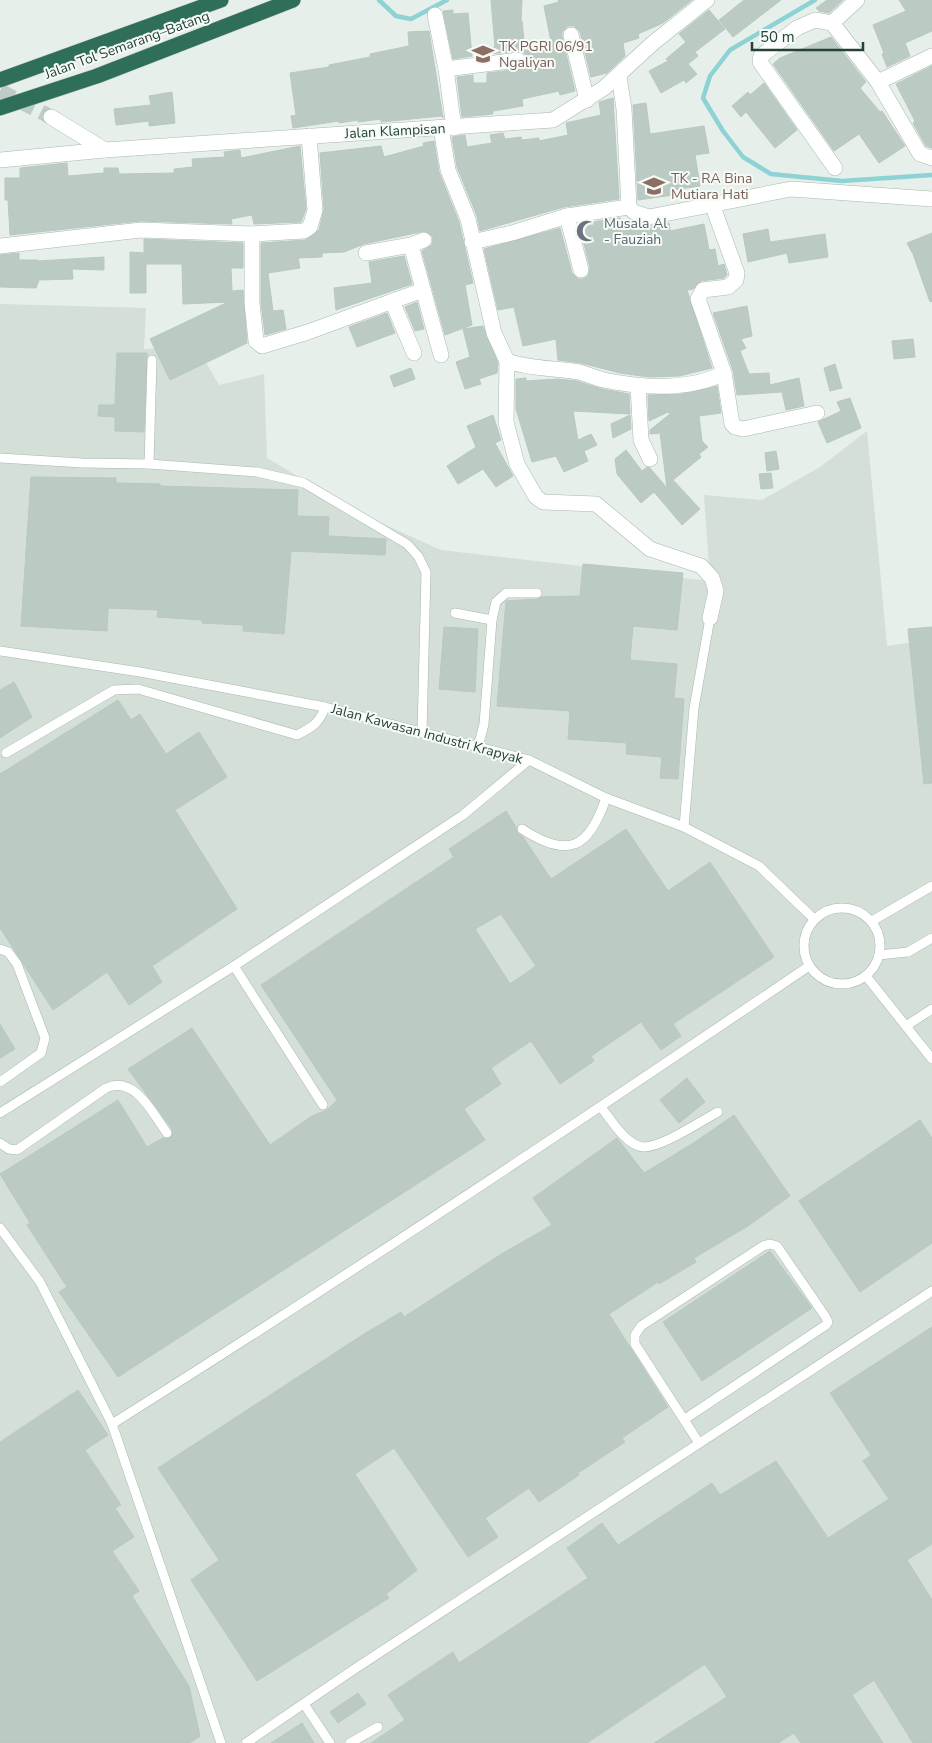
<svg xmlns="http://www.w3.org/2000/svg" width="932" height="1743" font-family="'Nunito Sans',sans-serif">
<rect width="100%" height="100%" fill="#e6efea"/>
<path fill="#d4dfd8" d="M0 304 146 308 144 349 196 345 219 385 264 374 267 458 359 513 441 550 710 581 704 495 762 500 820 467 867 431 887 646 932 639V1743H0Z"/>
<g fill="none" stroke-linecap="round" stroke-linejoin="round">
<g stroke="#8dd2d4" stroke-width="4.5">
<path d="M379 0 396 16 411 19 447 0"/>
<path d="M815 0 730 50 710 76 703 98 723 131 743 157 771 174 842 181 932 175"/>
</g>
</g>
<g fill="#bbcac2" stroke="#b8c9bf" fill-rule="evenodd">
<path d="M491 0H522L521 21H522L525 51 551 42 544 6 559 2 558 0H692L663 23 638 34 639 38 623 43 625 56 607 73 591 77 580 32 574 26H568L562 32V37L575 91 560 95 559 91 522 99 523 106 493 111V114L462 117 457 77 473 75V83H487V73L519 69 527 63 526 55 521 51 488 54V48L495 47Z"/>
<path d="M744 0H781L733 37 719 20Z"/>
<path d="M827 0H843L829 13 819 11 816 8Z"/>
<path d="M899 0H932V31L905 43 910 56 887 67 882 54 884 53 873 25 906 11Z"/>
<path d="M453 10V14L468 13 472 56 453 59 443 11Z"/>
<path d="M709 10 725 29 695 52 698 56 688 64 697 74 686 83 684 80 661 93 649 71 668 61 666 59 686 42 679 34Z"/>
<path d="M429 31 443 118 441 116 381 122V119L358 122V120L339 123V121L293 128 291 116 296 115 290 73 329 67V65L370 57V54L409 46 408 32Z"/>
<path d="M831 37 866 82 860 88 880 112 882 111 905 146 879 163 859 134 834 151 773 64 780 58Z"/>
<path d="M932 66V148L926 146 913 123 915 121 896 84Z"/>
<path d="M764 83 797 130 775 148 746 112 741 117 732 106 748 92 750 95Z"/>
<path d="M172 92 175 123 149 126V121L116 125 114 109 151 105 149 96Z"/>
<path d="M613 98 619 199 564 207 480 231 477 216 457 167 452 137 465 135 467 147 492 143 490 135 503 133 505 139 521 137 522 140 539 138V141L568 135 566 123 601 115 599 102Z"/>
<path d="M646 103 650 134 704 126 709 153 695 155 700 186 673 190V195L638 200 633 105Z"/>
<path d="M434 141 439 172 459 222 473 283 465 285 472 325 445 335 422 251 432 245 433 237 425 231 364 244 344 252 322 253V257L298 258 300 268 268 273 273 311 283 310 286 329 265 335 261 303V243L305 240 319 230 324 209 320 153 381 146 384 157 424 146 423 143Z"/>
<path d="M300 146 306 209 301 222 254 224 252 215 231 219 232 224 140 221 10 235 8 200H5V178H20V168L67 163 68 176 104 173V168H118L119 174 174 173V169L193 167 192 159 225 157 224 152 240 150 241 158Z"/>
<path d="M620 218 623 231 669 223 670 231 704 224 709 250 715 249 718 266 724 264 727 275 724 278 701 281 693 289 687 290 712 368 679 376 649 377 620 373 581 363 558 360 556 339 523 346 514 307 498 310 484 249 560 228 572 273 578 279H583L588 276 590 268 579 224Z"/>
<path d="M768 229 770 242 825 234 828 257 789 263 787 253 748 262 743 234Z"/>
<path d="M932 233V301L930 302 913 254 907 243Z"/>
<path d="M144 239 243 243V268H231L232 291 243 290 247 343 170 380 150 339 228 302 183 304 182 264H146V293H130V252L144 253Z"/>
<path d="M19 253V260H38V261L104 257V270L72 269 73 279 39 280 36 288 0 287V255Z"/>
<path d="M404 256 412 284 336 310 334 288 372 283 369 262Z"/>
<path d="M417 302 424 329 415 331 405 307Z"/>
<path d="M747 306 752 336 741 339 746 348 740 351 749 374 769 373 770 385 799 378 804 406 786 410 782 392 737 395 733 370 713 313Z"/>
<path d="M387 313 395 333 357 347 349 327Z"/>
<path d="M483 326 498 363 497 373 479 379 481 384 465 389 456 362 470 357 463 329Z"/>
<path d="M913 339 915 357 894 359 892 341Z"/>
<path d="M117 353H147L144 432 115 431V417L98 416 99 405H115Z"/>
<path d="M835 364 842 388 830 391 824 368Z"/>
<path d="M411 368 415 379 394 387 390 376Z"/>
<path d="M526 378V381L557 379 577 381 602 389 629 394 630 414 573 411 578 440 591 434 597 445 584 451 588 461 564 472 556 456 532 462 516 409V379Z"/>
<path d="M717 386 721 413 699 416 702 441 708 447 699 454 701 457 673 480 700 509 682 525 654 492 641 503 617 474 615 459 626 450 642 471 647 467 650 468 667 488 660 433 650 434V430L670 414 668 412 649 421 648 395 682 394Z"/>
<path d="M850 398 861 428 827 443 818 422 841 411 837 402Z"/>
<path d="M493 415 501 440 495 443 513 476 496 487 483 469 458 484 447 466 476 447 467 426Z"/>
<path d="M630 415 631 429 613 438 611 424Z"/>
<path d="M776 451 779 469 767 471 765 453Z"/>
<path d="M771 473 773 488 761 489 759 474Z"/>
<path d="M31 477 116 478V483L160 484V486L298 490 297 516 329 517 328 536 386 539 385 555 291 551 284 634 243 631V625L202 623V620L157 617 158 610 108 608 107 631 21 626Z"/>
<path d="M583 564 683 573 677 630 633 626 630 660 677 664 674 698 684 699 678 779 660 778 662 757 626 754 627 743 568 739 570 711 497 706 506 601 537 599 542 597 580 596Z"/>
<path d="M444 627 478 629 475 692 439 689Z"/>
<path d="M932 627V783L924 784 908 629Z"/>
<path d="M14 682 32 717 0 738V690Z"/>
<path d="M118 700 131 720 140 714 166 754 199 732 227 777 175 810 237 909 152 966 162 982 129 1005 107 972 53 1010 0 928V774Z"/>
<path d="M506 811 516 827 517 832 523 837 551 879 626 829 668 891 710 862 774 957 673 1024 681 1036 661 1050 641 1022 591 1056 594 1061 560 1084 531 1041 491 1068 501 1084 464 1109 485 1140 118 1377 59 1292 67 1287 27 1225 30 1223 0 1174 118 1100 147 1147 163 1138H171L172 1129 128 1069 192 1028 270 1145 312 1116 327 1110 337 1100 261 985 454 857 449 849ZM501 914 536 966 510 984 475 929Z"/>
<path d="M0 1024 15 1049 0 1058Z"/>
<path d="M687 1078 705 1102 679 1123 660 1100Z"/>
<path d="M734 1115 790 1196 748 1226 694 1258 696 1262 659 1284 658 1282 609 1314 668 1407 622 1438 625 1442 578 1473 579 1475 539 1502 529 1488 485 1518 498 1537 468 1557 394 1448 355 1474 417 1570 386 1594 389 1598 257 1681 191 1580 219 1560 158 1468 364 1334 401 1312 404 1317 503 1253 552 1225 533 1198 617 1138 644 1173 692 1144Z"/>
<path d="M920 1120 932 1138V1243L860 1292 799 1201Z"/>
<path d="M770 1251 812 1308 702 1381 663 1322Z"/>
<path d="M932 1327V1544L907 1560 932 1600V1743H913L874 1680 852 1695 883 1743H801L794 1733 778 1743H654L727 1697 705 1664 587 1743H371L405 1720 388 1695 453 1652 459 1663 588 1578 567 1548 602 1523 618 1545 712 1483 720 1495 776 1461 828 1538 889 1499 863 1461 871 1455 830 1393Z"/>
<path d="M78 1390 108 1435 85 1450 121 1505 115 1508 134 1537 112 1551 139 1591 132 1596 189 1686 200 1736 190 1743H0V1442Z"/>
<path d="M358 1693 366 1704 338 1723 330 1712Z"/>
<path d="M302 1723 314 1743H271Z"/>
</g>
<g fill="none" stroke-linecap="round" stroke-linejoin="round">
<path stroke="#bfccc6" stroke-width="15" stroke-dasharray="15 8" stroke-linecap="butt" d="M0 91 51 117"/>
<g stroke="#a8b8b0" stroke-width="10">
<g id="service">
<path d="M0 458 82 463 149 464 257 472 304 483 407 544 418 556 426 572 422 733"/>
<path d="M149 464 152 360"/>
<path d="M455 613 492 620"/>
<path d="M0 651 140 672 325 707 529 760 606 798 684 827 759 866 814 919"/>
<path d="M478 747 484 724 492 620 496 602 506 593H537"/>
<path d="M6 753 114 690 138 689 297 735C311 728 320 723 325 707"/>
<path d="M684 827 694 708 710 618"/>
<path d="M522 829C568 859 589 849 606 798"/>
<circle cx="842" cy="946" r="38"/>
<path d="M872 921 932 886"/>
<path d="M0 949 8 952 17 964 45 1038 41 1053 0 1082"/>
<path d="M879 955 908 952 932 938"/>
<path d="M234 966 323 1105"/>
<path d="M866 976 932 1059"/>
<path d="M906 1026 932 1009"/>
<path d="M601 1107C611 1120 626 1145 643 1147 661 1148 701 1121 718 1112"/>
<path d="M0 1113 234 966 463 815 529 760"/>
<path d="M0 1143 9 1149 17 1150 106 1088C135 1075 152 1113 167 1133"/>
<path d="M0 1228 40 1282 112 1424 221 1743"/>
<path d="M685 1419 826 1325 828 1322 825 1316 777 1246 770 1244 763 1246 641 1326 635 1335V1344L699 1443"/>
<path d="M112 1424C348 1276 579 1122 809 966"/>
<path d="M304 1704 330 1743"/>
<path d="M246 1743 353 1670 932 1291"/>
<path d="M350 1743 378 1727"/>
</g>
</g>
<g stroke="#a8b8b0" stroke-width="16">
<g id="minor">
<path d="M435 15 446 69 454 128"/>
<path d="M832 23 815 20 797 28 761 56 760 62 835 168"/>
<path d="M832 23 878 82 920 154 932 158"/>
<path d="M832 23 857 0"/>
<path d="M571 35 587 100"/>
<path d="M446 69 518 60"/>
<path d="M619 76 624 109 629 207 634 212 649 217 791 189 932 199"/>
<path d="M878 82 932 56"/>
<path d="M441 128 448 170 468 219 494 333 507 361 506 422 517 464 536 497 543 502 596 504 650 549 701 566 712 578 716 591 710 618"/>
<path d="M0 160 105 150"/>
<path d="M712 204 737 273 736 280 728 287 703 290 698 299 724 373 732 424 735 427 743 429 817 413"/>
<path d="M567 216 581 270"/>
<path d="M252 234V303L256 341 262 346 308 332 423 290"/>
<path d="M472 242 512 233 567 216 629 207"/>
<path d="M411 245 441 355"/>
<path d="M0 246 141 230 252 234 304 231 310 227 315 210 309 136"/>
<path d="M366 253 411 245 424 240"/>
<path d="M392 301 414 353"/>
<path d="M507 361C530 369 555 368 579 372 587 374 595 378 604 380 641 388 689 391 724 373"/>
<path d="M638 386 641 440 650 459"/>
</g>
</g>
<g stroke="#a8b8b0" stroke-width="16">
<path id="tertiary" d="M51 117 105 150 553 120 604 88 653 43 707 0"/>
</g>
<g stroke="#c2cac7" stroke-width="16">
<g id="motorway">
<path d="M0 80 221 0"/>
<path d="M0 108 97 76 293 0"/>
</g>
</g>
<use href="#service" stroke="#fff" stroke-width="9"/>
<use href="#minor" stroke="#fff" stroke-width="15"/>
<use href="#tertiary" stroke="#fff" stroke-width="15"/>
<use href="#motorway" stroke="#2f6f59" stroke-width="15"/>
</g>
<defs>
<g id="school-bare" transform="scale(1.725)"><path d="M0-5L7-2L0 1L-7-2ZM-4 1L0 2.5L4 1V4Q0 6-4 4Z" fill="#8d6e63" stroke="#f7fbf8" stroke-width="2.5" paint-order="stroke"/></g>
<g id="mosque-bare" transform="scale(1.725)"><path d="M3.5-4.9A6 6 0 1 0 3.5 4.9A5 5 0 1 1 3.5-4.9Z" fill="#6b7280" stroke="#f7fbf8" stroke-width="2.5" paint-order="stroke"/></g>
</defs>
<g fill-rule="evenodd">
<use href="#school-bare" x="483" y="54"/>
<use href="#school-bare" x="654" y="186"/>
<use href="#mosque-bare" x="587" y="231"/>
</g>
<g text-anchor="middle" dominant-baseline="central" stroke-width="4" stroke-linejoin="round" paint-order="stroke">
<g font-size="14" fill="#244236" stroke="#f7fbf8">
<text transform="translate(127 45) rotate(-20)">Jalan Tol Semarang–Batang</text>
<text transform="translate(395 131) rotate(-3)">Jalan Klampisan</text>
<text transform="translate(427 734) rotate(15)">Jalan Kawasan Industri Krapyak</text>
</g>
<g font-size="14" fill="#785e54" stroke="#f7fbf8" text-anchor="start">
<text x="499" y="46">TK PGRI 06/91<tspan x="499" dy="16">Ngaliyan</tspan></text>
<text x="671" y="178">TK - RA Bina<tspan x="671" dy="16">Mutiara Hati</tspan></text>
</g>
<g font-size="14" fill="#5b616d" stroke="#f7fbf8" text-anchor="start">
<text x="604" y="223">Musala Al<tspan x="604" dy="16">- Fauziah</tspan></text>
</g>
</g>
<path d="M752 42v8h111v-8" fill="none" stroke="#244236" stroke-width="2.5"/>
<text x="760" y="42" font-size="15" fill="#244236" stroke="#f7fbf8" stroke-width="4" paint-order="stroke">50 m</text>
</svg>
